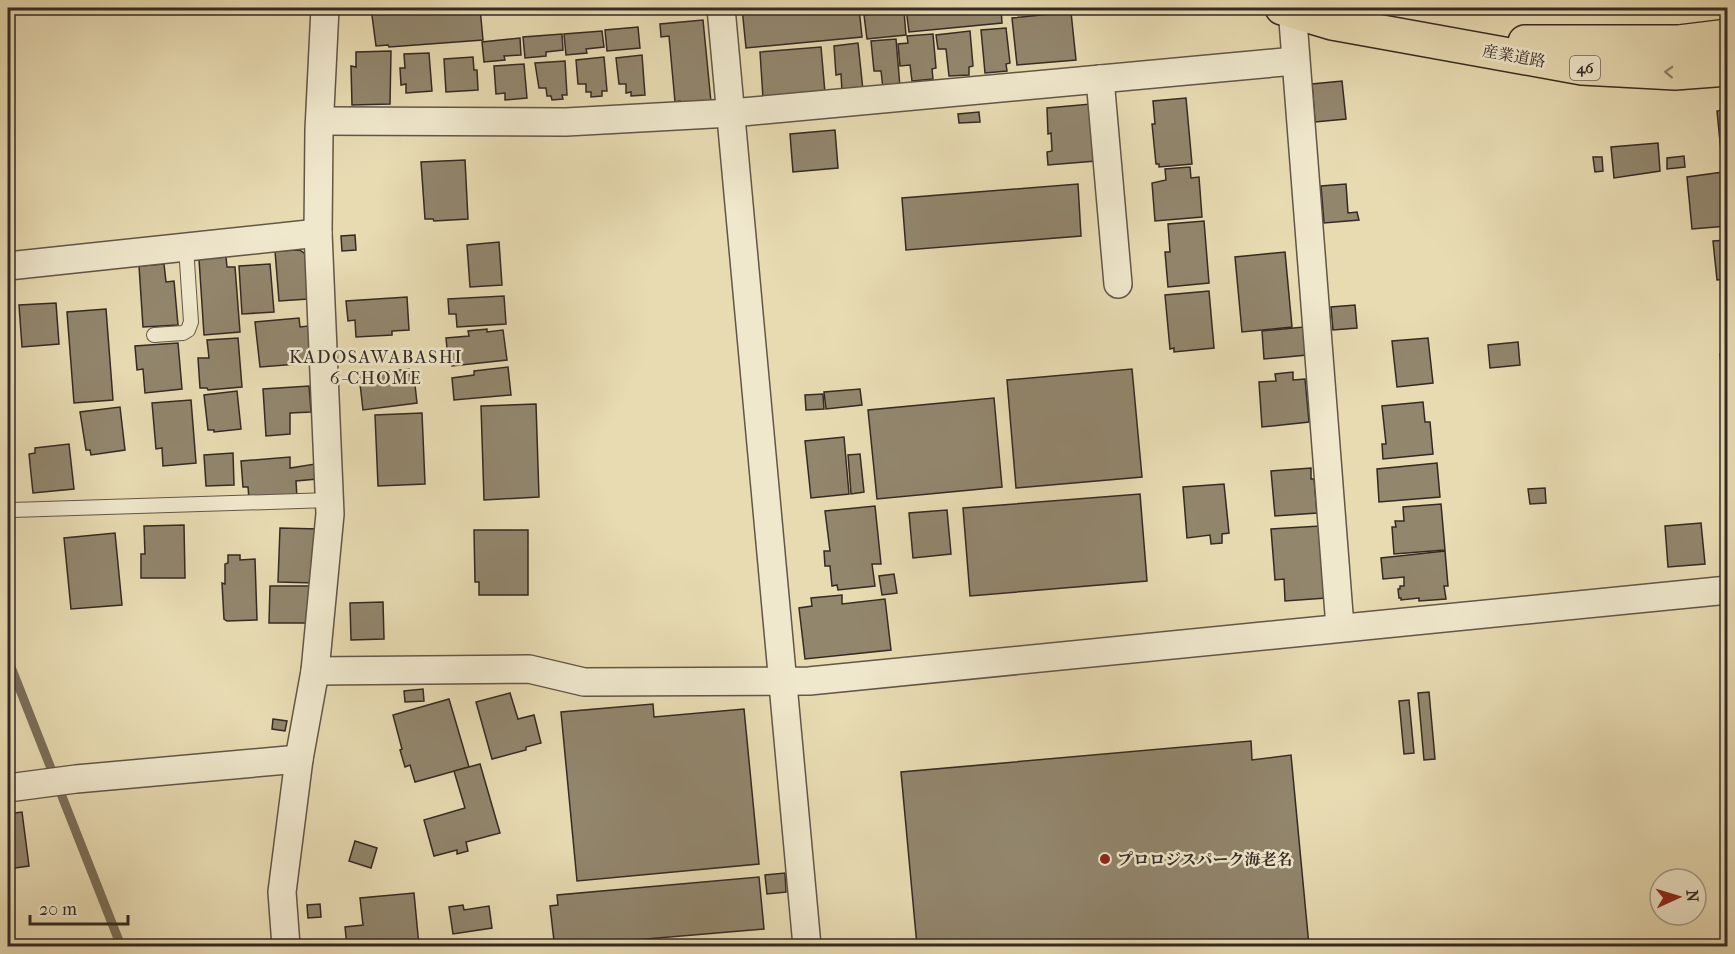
<svg xmlns="http://www.w3.org/2000/svg" width="1735" height="954" font-family="'IM FELL French Canon','Noto Serif JP',serif">
<rect width="100%" height="100%" fill="#e8dbb2"/>
<filter id="stains"><feTurbulence type="fractalNoise" baseFrequency=".00333" numOctaves="4"/><feColorMatrix values="0 0 0 0 .2 0 0 0 0 .09 0 0 0 0 .02 0 0 0 .5 -.17"/></filter>
<radialGradient id="worn" r=".72"><stop offset=".6" stop-color="#630" stop-opacity="0"/><stop offset="1" stop-color="#630" stop-opacity=".3"/></radialGradient>
<g fill="none" stroke-linecap="round" stroke-linejoin="round">
<path stroke="#7c705b" stroke-width="9" d="M8 645 11 667 121 946"/>
</g>
<g fill="#92866d" stroke="#352a23" stroke-width="1.5">
<path d="M371 8H480L483 40 389 47 388 45 376 46Z"/>
<path d="M742 8H859L862 37 746 48Z"/>
<path d="M872 8H905V10L872 12Z"/>
<path d="M906 8H1001L1002 23 909 32Z"/>
<path d="M904 11 906 35 867 39 864 15Z"/>
<path d="M1071 12 1076 60 1017 65 1012 18Z"/>
<path d="M703 20 711 102 680 105V101L675 102 669 36 661 37 660 24Z"/>
<path d="M638 27 640 48 607 51 605 30Z"/>
<path d="M1006 28 1010 63 1006 64 1007 71 985 73 981 30Z"/>
<path d="M602 31 604 47 586 49 587 53 566 55 564 34Z"/>
<path d="M970 31 973 66 969 67V75L949 76 946 49H938L936 35Z"/>
<path d="M562 34 563 50 546 52V56L525 58 523 37Z"/>
<path d="M933 34 936 68 932 69 933 79 912 81 910 65 900 66 898 44 908 43 907 36Z"/>
<path d="M520 38 521 55 504 56 505 60 484 62 482 42Z"/>
<path d="M896 39 900 87 883 89 881 71H874L871 41Z"/>
<path d="M858 43 863 90 842 92 841 74 836 75 834 46Z"/>
<path d="M821 47 825 93 763 98 760 52Z"/>
<path d="M391 51 390 104 352 105 351 66 356 67V52Z"/>
<path d="M429 53 432 91 406 93V84L401 85 400 68H405L404 54Z"/>
<path d="M642 55 645 95 631 96V92L626 93V84H619L616 58Z"/>
<path d="M473 57 474 70H477L478 90 446 92 444 59Z"/>
<path d="M604 57 607 91H602V96L591 97V92H586V84H578L576 60Z"/>
<path d="M565 61 567 95H562L563 99 552 100 551 96H547L546 88H539L535 63Z"/>
<path d="M524 64 527 98 505 100V93L496 94 494 66Z"/>
<path d="M1342 81 1346 119 1315 122 1312 84Z"/>
<path d="M1186 98 1192 164 1159 167V164H1156L1152 124H1155L1153 101Z"/>
<path d="M1091 104 1096 161 1048 165 1047 152 1052 151 1051 133 1048 134 1047 108Z"/>
<path d="M1728 109V172H1723L1717 111Z"/>
<path d="M979 112 980 122 959 123 958 114Z"/>
<path d="M835 130 838 168 793 172 790 134Z"/>
<path d="M1658 143 1660 171 1614 178 1611 147Z"/>
<path d="M1684 156 1685 167 1667 169V158Z"/>
<path d="M1593 157H1602L1603 171 1595 172Z"/>
<path d="M465 160 468 219 434 221 433 219H425L421 162Z"/>
<path d="M1190 167 1191 178 1199 177 1202 217 1155 221 1152 183 1166 180 1165 169Z"/>
<path d="M1723 172H1728V226L1692 229 1687 177Z"/>
<path d="M1078 184 1081 236 906 250 902 198Z"/>
<path d="M1346 184 1348 213 1357 212 1359 220 1324 223 1321 186Z"/>
<path d="M1204 221 1209 283 1168 287 1165 252H1170L1168 224Z"/>
<path d="M355 235 356 250 342 251 341 236Z"/>
<path d="M1728 240V279L1717 280 1713 241Z"/>
<path d="M499 242 502 285 470 287 467 245Z"/>
<path d="M300 250 305 254 308 299 279 301 275 251Z"/>
<path d="M1285 252 1292 327 1242 332 1235 257Z"/>
<path d="M226 257 227 267H235L240 332 204 335 199 259Z"/>
<path d="M164 264 166 282 174 281 178 325 143 327 139 266Z"/>
<path d="M270 264 274 312 242 314 239 266Z"/>
<path d="M1209 291 1214 348 1174 352V348L1170 349 1165 295Z"/>
<path d="M504 296 506 324 457 327 456 314H449L448 299Z"/>
<path d="M407 297 409 330 392 331V335L356 337 355 320 348 321 346 301Z"/>
<path d="M56 303 59 344 22 347 19 305Z"/>
<path d="M1355 305 1357 328 1333 330 1331 307Z"/>
<path d="M106 309 113 400 74 403 67 312Z"/>
<path d="M299 318 300 327 308 326 311 363 260 367 255 322Z"/>
<path d="M1304 327 1307 355 1264 359 1262 331Z"/>
<path d="M487 329V332L503 330 507 360 452 366 451 358H448L446 338 469 336 468 331Z"/>
<path d="M238 338 242 387 208 390 207 388H200L198 358H209L207 340Z"/>
<path d="M1428 338 1433 383 1397 387 1392 341Z"/>
<path d="M1518 342 1520 365 1490 368 1488 345Z"/>
<path d="M178 343 182 389 145 393 143 369 137 370 135 346Z"/>
<path d="M1728 353V410H1725L1720 354Z"/>
<path d="M508 367 511 395 454 400 452 378 474 375V371Z"/>
<path d="M409 369 410 376H414L417 403 363 410 359 375Z"/>
<path d="M1132 369 1142 477 1016 488 1007 380Z"/>
<path d="M1293 372V380L1305 379 1309 422 1262 427 1259 382 1276 381 1275 374Z"/>
<path d="M309 386 311 412 290 413V434L266 436 263 389Z"/>
<path d="M860 389 862 405 826 409 824 392Z"/>
<path d="M237 391 241 429 214 432V430H208L204 395Z"/>
<path d="M823 394 824 409 806 410 805 395Z"/>
<path d="M994 398 1002 487 877 499 868 410Z"/>
<path d="M191 400 196 463 163 466 162 448 156 449 152 403Z"/>
<path d="M1423 402 1425 422H1430L1433 454 1383 459 1382 444H1386L1382 406Z"/>
<path d="M536 404 539 497 484 500 481 406Z"/>
<path d="M120 407 125 450 91 455 90 450H86L80 412Z"/>
<path d="M422 413 425 484 378 486 375 415Z"/>
<path d="M844 437 849 494 811 498 805 441Z"/>
<path d="M69 444 74 489 33 493 29 454 35 453V448Z"/>
<path d="M233 453 234 485 206 486 204 455Z"/>
<path d="M860 454 864 492 851 494 848 455Z"/>
<path d="M290 457V468L315 464 317 479 296 481 297 498 249 499 248 487H243L241 461Z"/>
<path d="M1437 463 1440 497 1379 502 1377 469Z"/>
<path d="M1311 468V479H1314L1317 513 1275 516 1271 471Z"/>
<path d="M1224 484 1229 533 1222 534V543L1211 544 1210 535 1187 538 1183 487Z"/>
<path d="M1545 488 1546 503 1530 504 1528 489Z"/>
<path d="M1140 494 1147 581 970 596 963 508Z"/>
<path d="M1441 504 1445 550 1394 554 1392 527H1396L1395 521H1404L1403 507Z"/>
<path d="M875 506 881 564H872L875 586 838 590 837 585 832 586 830 566H825L824 551H830L825 511Z"/>
<path d="M947 510 951 554 913 558 909 513Z"/>
<path d="M1701 523 1705 564 1668 567 1665 526Z"/>
<path d="M184 525 185 578H141V554H145L144 526Z"/>
<path d="M1320 526 1326 598 1285 601 1284 579 1275 580 1271 529Z"/>
<path d="M280 528 318 529 316 583 278 582Z"/>
<path d="M474 530H528V595H479V582H475Z"/>
<path d="M115 533 122 605 71 609 64 538Z"/>
<path d="M1445 551 1448 586H1444L1446 599 1419 601V598L1401 600V598H1399L1398 589H1400V586H1404V577L1383 579 1381 558Z"/>
<path d="M228 555H240V560L255 559 257 620 227 621 224 619 222 583 225 584V564L228 563Z"/>
<path d="M894 574 897 593 882 595 879 576Z"/>
<path d="M270 586H311V623H269Z"/>
<path d="M842 595V604L885 599 891 650 805 659 799 608 812 606 811 598Z"/>
<path d="M383 602 384 639 351 640 350 603Z"/>
<path d="M423 689 424 701 405 702 404 691Z"/>
<path d="M1429 692 1435 759 1424 760 1418 693Z"/>
<path d="M510 693 518 719 534 715 541 743 526 747V750L492 759 476 702Z"/>
<path d="M449 699 469 767 415 782 410 765 405 767 400 750 402 749 393 715Z"/>
<path d="M1409 700 1414 753 1404 754 1399 701Z"/>
<path d="M653 704 654 717 744 709 759 864 577 881 561 712Z"/>
<path d="M273 719 287 721 285 731 272 729Z"/>
<path d="M1251 741 1252 760 1291 755 1309 946H917L901 772Z"/>
<path d="M480 764 500 833 466 842 468 851 457 854V850L434 856 424 820 465 808 454 771Z"/>
<path d="M22 812 29 866 8 869V814Z"/>
<path d="M355 841 377 848 371 868 349 861Z"/>
<path d="M785 873 786 892 767 894 765 875Z"/>
<path d="M759 877 764 929 563 946H561V941H554L550 906 558 905 557 895Z"/>
<path d="M414 893 419 946H344H347L345 927 363 925 360 898Z"/>
<path d="M320 904 321 917 308 918 307 905Z"/>
<path d="M463 905 464 910 489 906 492 928 453 934 449 907Z"/>
</g>
<g fill="none" stroke-linecap="round" stroke-linejoin="round">
<g stroke="#625647" stroke-width="16">
<g id="lane">
<path d="M154 335 183 333 188 330 191 322 186 247"/>
<path d="M12 510 330 500"/>
</g>
</g>
<g stroke="#625647" stroke-width="30">
<g id="street">
<path d="M721 8 807 946"/>
<path d="M1292 8 1340 627"/>
<path d="M1100 79 1118 284"/>
<path d="M320 121 566 122 731 113 1295 61"/>
<path d="M8 266 318 233"/>
<path d="M315 671 529 669 584 682 809 681 1728 590"/>
<path d="M8 788 76 779 299 759"/>
<path d="M286 946 282 892 299 759 315 671 330 514 318 233 319 130 325 8"/>
</g>
</g>
<g stroke="#352a23" stroke-width="36">
<g id="primary">
<path d="M1282 8 1332 23 1582 68 1675 73 1728 69"/>
<path d="M1525 42H1679L1728 36"/>
</g>
</g>
<use href="#lane" stroke="#f0e8cd" stroke-width="14"/>
<use href="#street" stroke="#f0e8cd" stroke-width="27"/>
<use href="#primary" stroke="#e8dbb2" stroke-width="33"/>
</g>
<defs><path id="oneway-chevron" d="M-2-3.5L2.5 0L-2 3.5" fill="none" stroke-width="1.6" stroke-linecap="round" stroke-linejoin="round" transform="scale(1.5)"/></defs>
<use stroke="#8e826a" href="#oneway-chevron" transform="translate(1669 72) rotate(-178)"/>
<circle fill="#8f2418" stroke="#f0e8cd" stroke-width="2" cx="1105" cy="859" r="6"/>
<g text-anchor="middle" dominant-baseline="central" stroke-width="5" stroke-linejoin="round" paint-order="stroke">
<rect fill="#f0e8cd" stroke="#6d6356" stroke-width="1.5" x="1570" y="56" width="30" height="24" rx="4.5"/>
<g font-size="15" font-weight="bold" fill="#352a23">
<text x="1585" y="68">46</text>
</g>
<g font-size="16" fill="#352a23" stroke="#f0e8cd">
<text transform="translate(1514 56) rotate(10)">産業道路</text>
</g>
<g font-size="16" font-weight="bold" fill="#352a23" stroke="#f0e8cd" text-anchor="start">
<text x="1117" y="859">プロロジスパーク海老名</text>
</g>
<g font-size="18" letter-spacing="1.5" fill="#352a23" stroke="#f0e8cd">
<text x="376" y="357">KADOSAWABASHI<tspan x="376" dy="21">6-CHOME</tspan></text>
</g>
</g>
<rect width="1735" height="954" fill="none" stroke="#e8dbb2" stroke-width="30"/>
<rect x="9" y="9" width="1717" height="936" fill="none" stroke="#352a23" stroke-width="3"/>
<rect x="15" y="15" width="1705" height="924" fill="none" stroke="#352a23" stroke-width="1.5"/>
<g transform="translate(1678 897) rotate(86)"><circle r="28" fill="#f0e8cd" stroke="#a59c89" stroke-width="1.5"/>
<path d="M0-4.5L10 22L0 15L-10 22Z" fill="#8f2418"/>
<text y="-9" font-size="16" font-weight="bold" text-anchor="middle" fill="#352a23">N</text>
</g>
<path d="M30 915v9h98v-9" fill="none" stroke="#352a23" stroke-width="3"/>
<text x="39" y="915" font-size="18" fill="#352a23" stroke="#f0e8cd" stroke-width="4.5" paint-order="stroke">20 m</text>
<rect width="100%" height="100%" filter="url(#stains)"/>
<rect width="100%" height="100%" fill="url(#worn)"/>
</svg>
